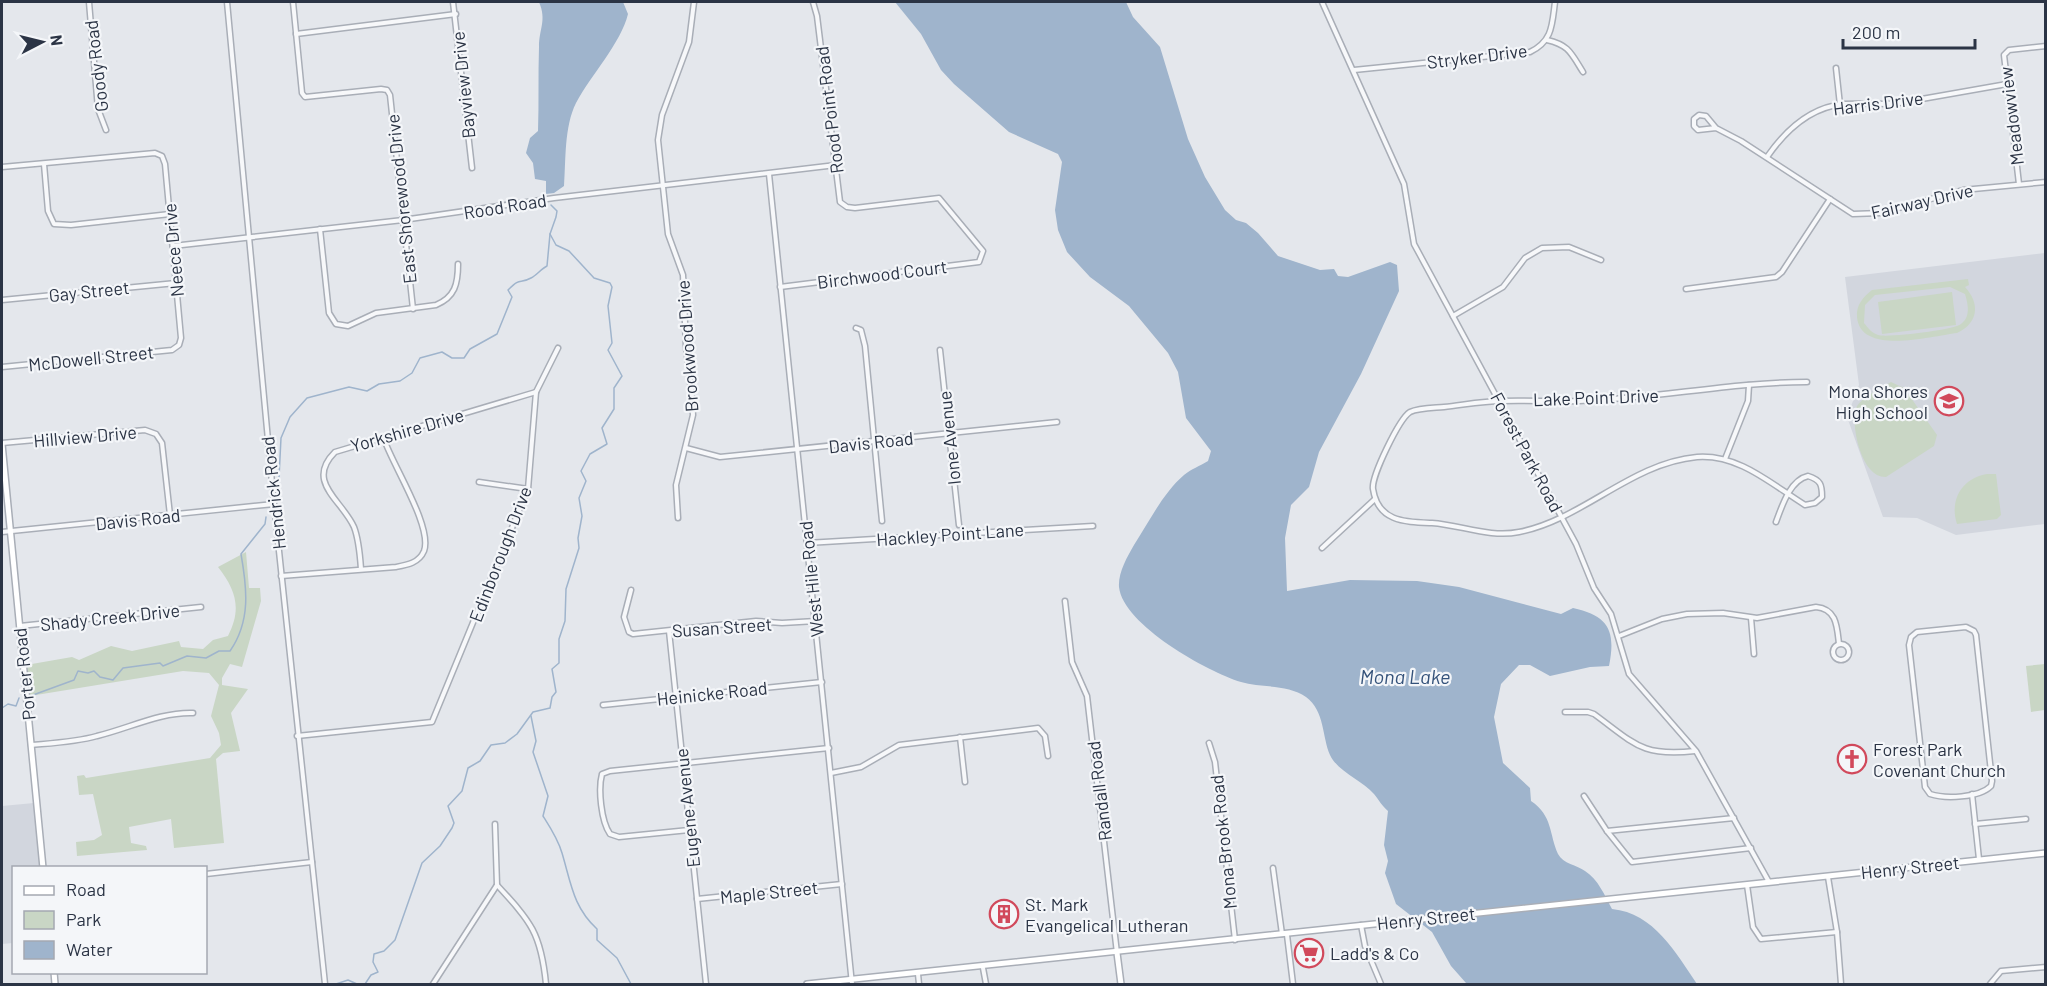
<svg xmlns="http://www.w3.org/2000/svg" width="2047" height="986" font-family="Barlow,sans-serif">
<rect width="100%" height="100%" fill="#e4e7ec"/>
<g fill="#d2d6de">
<path d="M2045 253V524L1956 535 1917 518 1883 517 1847 417 1859 385 1845 277Z"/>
<path d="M34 803 40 867 14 868 13 943 2 944V806Z"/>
</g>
<g fill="#c9d6c5" fill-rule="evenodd">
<path d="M1968 279 1969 285 1965 287C1980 303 1979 323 1957 333 1932 336 1860 356 1857 317 1856 305 1863 297 1872 290ZM1950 287 1965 294C1968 304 1971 317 1961 324 1954 330 1887 338 1878 335 1872 333 1868 328 1864 323L1865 305 1875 295Z"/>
<path d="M1952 292 1956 325 1882 334 1878 302Z"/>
<path d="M1891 382 1904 388 1937 435 1934 446 1886 477C1862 478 1852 430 1855 411 1858 398 1881 389 1891 382Z"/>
<path d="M1987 474H1996L2001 515 1997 519 1957 524C1949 500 1962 478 1987 474Z"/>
<path d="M246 552 249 588H260L261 601 242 667 230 664 222 678V685L248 689 231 713 240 751 223 753 216 759 224 843 174 848 171 819 129 827 131 843 146 846 147 850 77 856 76 842 94 840 102 835 93 794 79 795 77 776 84 775 86 778 210 758 221 745 219 733 211 716 219 685 209 673 183 671 30 696 26 665 72 657 79 660 111 646 132 651 179 641 181 647 203 649 213 640 228 636C242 609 236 590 218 567Z"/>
<path d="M2045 664V710L2031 712 2026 666Z"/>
</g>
<g fill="#9fb4cc">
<path d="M539 2H623L628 14C621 43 591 75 576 103 564 127 566 160 564 186L554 193 546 194V181L535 179 533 163 526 153 530 138 538 131C539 103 538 75 539 47 539 28 547 21 539 2Z"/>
<path d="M895 2H1126L1133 17 1160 47 1188 139 1205 177 1225 210 1236 220 1246 223 1258 233 1278 256 1320 270 1334 269 1338 276 1348 277 1390 262 1397 265 1399 291 1361 374 1319 452 1309 487 1291 505 1285 538 1287 591 1350 580 1417 581 1459 587 1561 614 1573 608C1609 616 1616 631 1609 666L1590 667 1550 676 1530 665H1519L1501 684 1494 717 1503 763 1530 788 1531 801C1553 816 1549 834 1558 854 1563 864 1577 865 1585 871 1598 879 1605 896 1612 909 1654 913 1676 953 1697 984L1466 983 1451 966 1432 932 1396 904 1385 873 1388 861 1384 845 1388 811C1382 806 1379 800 1374 794 1362 780 1338 772 1330 755 1322 737 1325 711 1306 697 1288 684 1261 688 1241 682 1208 672 1123 625 1119 587 1118 573 1127 557 1134 545 1149 522 1163 493 1184 475 1191 469 1200 466 1208 461L1211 451 1186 418 1178 372 1168 353 1129 306 1090 277 1067 252 1058 230 1055 210 1062 162 1058 154 1009 132 954 84 941 70 921 34Z"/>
</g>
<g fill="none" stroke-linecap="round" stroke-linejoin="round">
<g stroke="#9fb4cc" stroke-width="1.5">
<path d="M278 497 281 438 290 417 307 398 349 387 367 391 379 384 400 381 412 373 420 358 442 352 452 358H464L470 349 497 334 512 297 508 290C522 276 518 285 531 278 537 275 541 269 547 266L550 234 556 217 557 211 551 205"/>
<path d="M33 695 74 680 78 671 88 673 94 671 100 677 113 680 123 668 160 663 163 666 187 656 206 658 219 651H230C251 621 247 588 241 554L265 524 266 517"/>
<path d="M2 708 8 704 16 706 19 698"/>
<path d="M531 716 536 741 533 752 548 796 543 816C550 827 558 839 562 853 571 883 573 907 597 929V940L617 958 631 984"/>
<path d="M336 984 348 980 357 984"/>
<path d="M365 984 371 975 378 972 373 962 374 954 384 951 395 940 422 863 440 846 452 828 454 823 448 806 462 791 468 768 480 761 491 745 505 743 517 734 533 712 550 708 552 697 556 692 552 669 559 663V639L565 621 566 589 579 548 578 538 582 516 579 498 586 481 581 471 590 454 607 444 602 428 614 409V388L622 376 608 350 612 343 608 306 612 287 610 283 594 278 569 251 556 245 550 234"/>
</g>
<g stroke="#a9aeb7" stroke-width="7">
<g id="street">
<path d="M89 2 98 109 106 130"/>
<path d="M227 2 274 504 325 984"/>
<path d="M293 2 302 93 305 97 381 89 387 90 390 95 413 309"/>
<path d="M453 2 472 168"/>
<path d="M1322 2 1404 184 1414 244 1576 544 1594 588 1611 614 1629 674 1696 751 1769 882"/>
<path d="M296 34 456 14"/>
<path d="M1547 40C1569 45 1571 53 1583 72"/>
<path d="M1836 68 1840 105"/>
<path d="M1354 70 1530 52C1553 41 1552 24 1555 2"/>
<path d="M1716 128 1698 130 1694 126V119L1699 115 1706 116 1716 128 1741 141 1853 214 1881 213 1963 190 2046 182"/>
<path d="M1767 157C1785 131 1810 107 1844 104 1862 103 1880 105 1899 103 1935 97 1971 90 2007 84"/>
<path d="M44 164 48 211 54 224 71 225 170 214"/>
<path d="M2 167 155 153 162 156 165 164 181 338 179 345 172 350 2 367"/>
<path d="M769 174 852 984"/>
<path d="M2019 184 2004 55 2009 50 2046 46"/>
<path d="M320 229 329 313 336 324 348 326 376 313 436 305C455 297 458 284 458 264"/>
<path d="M173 246 403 220 554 198 836 165"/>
<path d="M780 287 979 262 983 251 939 198 855 208 847 207 840 202 817 16 813 2"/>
<path d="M1686 289 1776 277 1782 272 1830 199"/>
<path d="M2 300 176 283"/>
<path d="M1453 316 1503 287 1525 258 1542 248 1569 247 1601 260"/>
<path d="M856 328 861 330 865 346 882 521"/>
<path d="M940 350 959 525"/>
<path d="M2 443 145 430 156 434 162 443 170 515"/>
<path d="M686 448 720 457 1057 422"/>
<path d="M1725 459 1748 401 1749 385"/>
<path d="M479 482 528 489"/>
<path d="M678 518 676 485 693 415 692 398 686 347 683 275 668 234 658 140 662 115 689 42 694 2"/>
<path d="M1776 522C1782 506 1790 480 1808 476 1821 480 1822 485 1822 497L1815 503 1805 505C1771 484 1739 454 1697 457 1631 463 1582 520 1519 532 1490 538 1461 525 1432 523 1405 522 1378 522 1373 489 1371 477 1399 419 1410 412 1419 408 1434 408 1444 407 1463 405 1482 401 1502 401 1528 400 1554 402 1579 401 1655 399 1731 382 1807 382"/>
<path d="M2 532 274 504"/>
<path d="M807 543 1093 526"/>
<path d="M1322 548 1375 499"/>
<path d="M361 569C360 555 359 540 354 527 342 500 305 482 335 452L536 392"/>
<path d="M281 576 396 567C407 565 419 563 424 551 433 527 392 464 384 439"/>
<path d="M631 590 624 617 629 632 633 634 756 621 782 623 816 621"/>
<path d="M1065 601 1072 662 1087 696 1117 953"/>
<path d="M1751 618 1754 654"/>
<path d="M20 626 201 607"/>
<path d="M1966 627 1974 631 1976 635 1992 781 1991 786C1979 798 1945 799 1930 794L1925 787 1909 645 1911 637 1917 632Z"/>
<path d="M669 631 706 984"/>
<path d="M1619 636 1662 619 1687 614 1723 613 1757 618 1816 607C1837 609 1837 627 1839 644"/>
<circle cx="1841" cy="652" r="8"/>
<path d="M603 705 822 682"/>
<path d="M1565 712H1588L1594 714C1635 744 1642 757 1695 751"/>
<path d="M297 736 432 722 528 489 536 392 558 348"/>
<path d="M960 737 965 782"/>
<path d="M1209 743 1215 762 1235 940"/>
<path d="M31 745C54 743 76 742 97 736 130 728 160 712 193 713"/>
<path d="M831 773 861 767 899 745 1038 728 1045 736 1048 756"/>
<path d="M1972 794 1979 859"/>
<path d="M1584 796 1607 831 1632 862 1751 848"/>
<path d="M1975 824 2026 819"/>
<path d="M689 830 619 837 610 834C601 821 598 789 602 774L610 771 829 748"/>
<path d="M1607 831 1734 818"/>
<path d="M1273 868 1282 934"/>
<path d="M206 874 312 862"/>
<path d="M1828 877 1837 932 1841 984"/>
<path d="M497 885C531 922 541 933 546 984"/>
<path d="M1747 885 1753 927 1761 939 1837 932"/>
<path d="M697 899 842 884"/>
<path d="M1361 925 1365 946 1381 984"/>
<path d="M1287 935 1293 984"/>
<path d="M983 968 986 984"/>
<path d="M918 974 919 984"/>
<path d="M433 984 497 885 495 824"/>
<path d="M1990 984 2001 971 2046 967"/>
</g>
</g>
<g stroke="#a9aeb7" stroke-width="8">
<g id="secondary">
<path d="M2 444 43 868"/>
<path d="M1117 953 1121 984"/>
<path d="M54 972 55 984"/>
<path d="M807 984 2046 853"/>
</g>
</g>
<use href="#street" stroke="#f7f8fa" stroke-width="4"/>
<use href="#secondary" stroke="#fff" stroke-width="5"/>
</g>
<defs>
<g id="school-ring" transform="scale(1.5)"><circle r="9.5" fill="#f4f6f9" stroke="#d1495b" stroke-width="1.5"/><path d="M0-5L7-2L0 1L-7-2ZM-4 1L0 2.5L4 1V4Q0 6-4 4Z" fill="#d1495b"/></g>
<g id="church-ring" transform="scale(1.5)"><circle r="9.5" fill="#f4f6f9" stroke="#d1495b" stroke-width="1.5"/><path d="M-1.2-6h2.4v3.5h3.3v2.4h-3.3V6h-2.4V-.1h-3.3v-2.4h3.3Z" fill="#d1495b"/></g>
<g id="building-ring" transform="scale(1.5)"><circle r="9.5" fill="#f4f6f9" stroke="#d1495b" stroke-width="1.5"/><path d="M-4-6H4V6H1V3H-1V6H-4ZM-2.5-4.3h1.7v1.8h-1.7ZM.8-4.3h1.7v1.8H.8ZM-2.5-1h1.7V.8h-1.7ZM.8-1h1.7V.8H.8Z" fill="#d1495b"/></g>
<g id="supermarket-ring" transform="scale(1.5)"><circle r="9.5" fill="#f4f6f9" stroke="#d1495b" stroke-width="1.5"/><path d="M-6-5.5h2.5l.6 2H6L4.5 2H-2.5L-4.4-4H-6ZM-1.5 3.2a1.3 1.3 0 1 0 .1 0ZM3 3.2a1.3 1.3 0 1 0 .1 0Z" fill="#d1495b"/></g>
</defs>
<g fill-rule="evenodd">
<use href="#school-ring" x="1949" y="401"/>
<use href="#church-ring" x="1852" y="759"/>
<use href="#building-ring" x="1004" y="914"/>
<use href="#supermarket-ring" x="1309" y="953"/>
</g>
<g text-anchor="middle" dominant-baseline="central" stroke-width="4.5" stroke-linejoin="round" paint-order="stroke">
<g font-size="18" fill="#2b3445" stroke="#f4f6f9">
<text transform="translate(1477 56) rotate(-7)">Stryker Drive</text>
<text transform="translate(96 66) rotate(-97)">Goody Road</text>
<text transform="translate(463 85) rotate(-96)">Bayview Drive</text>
<text transform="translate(1878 103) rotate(-7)">Harris Drive</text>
<text transform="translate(829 110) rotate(-97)">Rood Point Road</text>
<text transform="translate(2011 116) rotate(-97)">Meadowview</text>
<text transform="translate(401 199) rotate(-96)">East Shorewood Drive</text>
<text transform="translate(1922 201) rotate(-13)">Fairway Drive</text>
<text transform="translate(505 206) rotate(-9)">Rood Road</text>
<text transform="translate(173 250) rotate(-95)">Neece Drive</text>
<text transform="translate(882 274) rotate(-7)">Birchwood Court</text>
<text transform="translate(89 291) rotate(-6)">Gay Street</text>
<text transform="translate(687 346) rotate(-94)">Brookwood Drive</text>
<text transform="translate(91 358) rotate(-6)">McDowell Street</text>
<text transform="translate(1596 397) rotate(-2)">Lake Point Drive</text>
<text transform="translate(407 430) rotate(-16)">Yorkshire Drive</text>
<text transform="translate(85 436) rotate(-5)">Hillview Drive</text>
<text transform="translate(949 438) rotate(-96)">Ione Avenue</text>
<text transform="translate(871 442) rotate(-6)">Davis Road</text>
<text transform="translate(1527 452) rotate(62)">Forest Park Road</text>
<text transform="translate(273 493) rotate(-96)">Hendrick Road</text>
<text transform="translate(138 519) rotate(-6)">Davis Road</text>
<text transform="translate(950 534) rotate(-4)">Hackley Point Lane</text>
<text transform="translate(500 554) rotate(-69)">Edinborough Drive</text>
<text transform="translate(811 579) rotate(-96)">West Hile Road</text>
<text transform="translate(110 617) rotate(-6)">Shady Creek Drive</text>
<text transform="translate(722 627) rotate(-4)">Susan Street</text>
<text transform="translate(24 674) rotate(-96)">Porter Road</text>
<text transform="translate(712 693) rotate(-6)">Heinicke Road</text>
<text transform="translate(1099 791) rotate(-97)">Randall Road</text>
<text transform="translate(687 808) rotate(-96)">Eugene Avenue</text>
<text transform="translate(1223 842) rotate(-96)">Mona Brook Road</text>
<text transform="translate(1910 867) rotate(-6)">Henry Street</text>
<text transform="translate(769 892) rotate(-6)">Maple Street</text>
<text transform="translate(1426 918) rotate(-6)">Henry Street</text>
</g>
<g font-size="18" fill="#2b3445" stroke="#f4f6f9" text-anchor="start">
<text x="1928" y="391" text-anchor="end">Mona Shores<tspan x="1928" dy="21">High School</tspan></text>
<text x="1873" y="749">Forest Park<tspan x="1873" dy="21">Covenant Church</tspan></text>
<text x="1025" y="904">St. Mark<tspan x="1025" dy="21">Evangelical Lutheran</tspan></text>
<text x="1330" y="953">Ladd's &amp; Co</text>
</g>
<g font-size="20" font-style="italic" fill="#34527a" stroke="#f4f6f9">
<text x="1405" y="676">Mona Lake</text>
</g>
</g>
<rect width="2047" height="986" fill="none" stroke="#2b3445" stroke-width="6"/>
<rect x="12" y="866" width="195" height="108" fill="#f4f6f9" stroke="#a4a8b1" stroke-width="1.5"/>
<rect x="24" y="886" width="30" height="9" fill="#ffffff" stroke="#a4a8b1" stroke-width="1.5"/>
<text x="66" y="896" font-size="18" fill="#2b3445">Road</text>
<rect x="24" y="911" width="30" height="18" fill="#c9d6c5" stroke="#a4a8b1" stroke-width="1.5"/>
<text x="66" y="926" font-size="18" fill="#2b3445">Park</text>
<rect x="24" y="941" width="30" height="18" fill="#9fb4cc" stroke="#a4a8b1" stroke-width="1.5"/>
<text x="66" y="956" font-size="18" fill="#2b3445">Water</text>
<g transform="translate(42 42) rotate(83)" stroke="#f4f6f9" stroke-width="4.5" paint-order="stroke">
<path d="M0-4.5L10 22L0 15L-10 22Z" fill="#2b3445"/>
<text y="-9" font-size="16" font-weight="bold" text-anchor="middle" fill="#2b3445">N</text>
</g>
<path d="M1843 39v9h132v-9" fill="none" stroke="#2b3445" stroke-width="3"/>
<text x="1852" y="39" font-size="18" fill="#2b3445" stroke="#f4f6f9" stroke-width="4.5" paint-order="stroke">200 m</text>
</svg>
